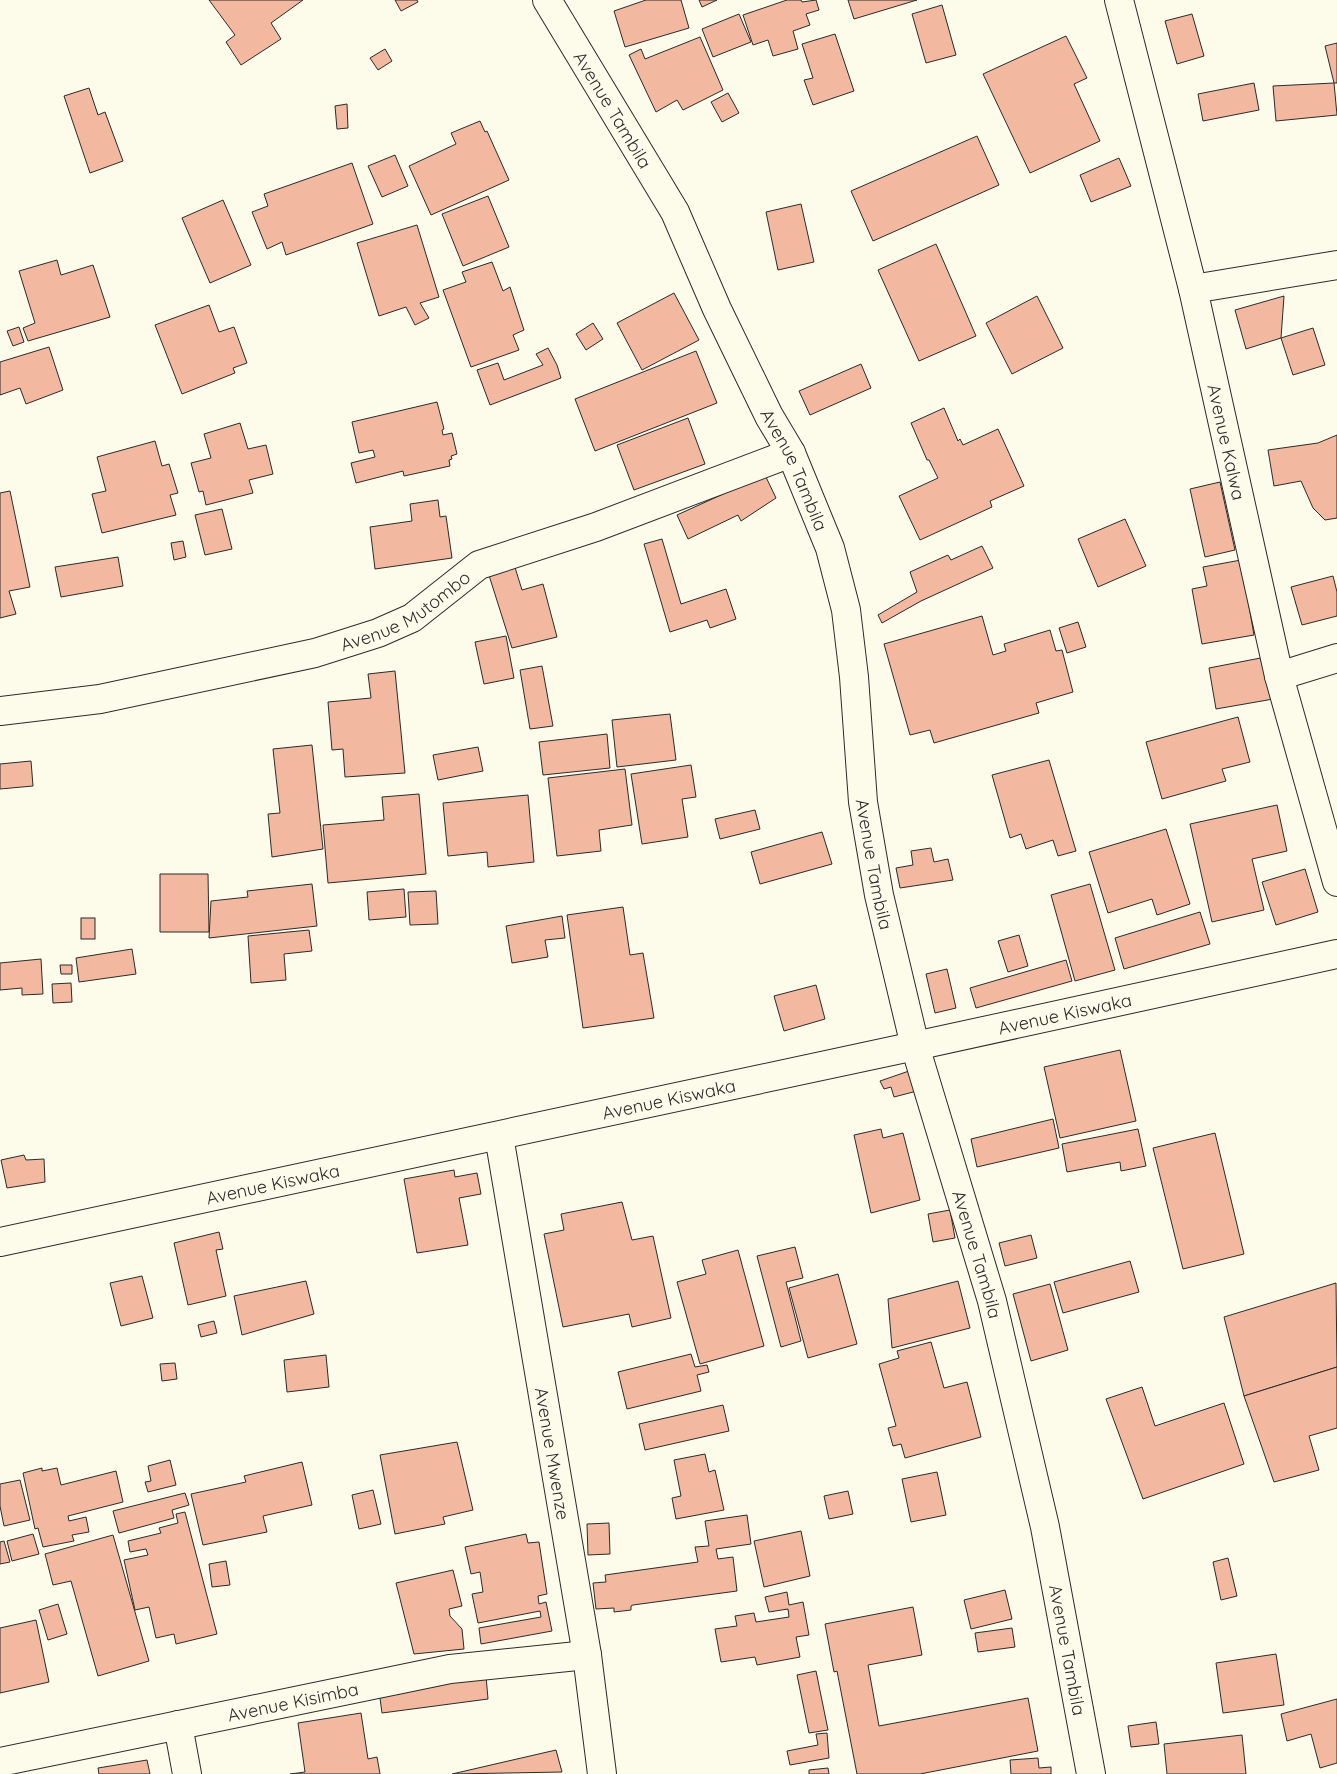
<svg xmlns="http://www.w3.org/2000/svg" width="1337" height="1774" font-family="Quicksand,sans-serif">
<rect width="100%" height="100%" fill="#fdfbea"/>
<g fill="#f2b8a0" stroke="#2b2b2b">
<path d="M209 0H303L271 23 281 39 241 65 226 42 235 35Z"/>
<path d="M395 0H417L418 2 401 11Z"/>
<path d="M646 0H681L689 28 625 47 614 11Z"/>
<path d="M699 0H717L702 7Z"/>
<path d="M787 0H801L802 2 816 0 819 10 806 14 810 25 793 31 798 49 773 56 768 40 753 45 743 15Z"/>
<path d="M848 0H917L854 19Z"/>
<path d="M942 5 956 55 926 63 912 14Z"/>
<path d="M739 14 751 42 713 57 702 29Z"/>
<path d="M1192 14 1204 56 1177 64 1165 21Z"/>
<path d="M835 34 854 91 813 105 804 80 813 78 802 44Z"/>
<path d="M1066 36 1087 78 1074 84 1100 141 1030 173 983 74Z"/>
<path d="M700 37 723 90 683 110 677 100 656 112 629 55 641 49 645 59Z"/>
<path d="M1337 43V83H1334L1325 46Z"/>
<path d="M385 49 392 61 378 70 370 58Z"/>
<path d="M1254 83 1259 110 1203 121 1198 94Z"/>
<path d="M1334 83 1337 115 1276 121 1273 86Z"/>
<path d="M89 88 98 115 105 112 123 161 90 173 64 96Z"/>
<path d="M728 93 739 113 722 122 711 102Z"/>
<path d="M347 104 348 128 337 129 335 106Z"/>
<path d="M480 121 485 132 487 131 509 180 431 215 409 166 456 144 451 133Z"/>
<path d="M977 136 999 185 873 241 851 191Z"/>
<path d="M395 155 408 186 382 197 368 166Z"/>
<path d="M1119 158 1131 186 1091 202 1080 175Z"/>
<path d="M352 163 373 224 286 255 282 242 267 249 252 212 268 206 264 194Z"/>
<path d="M488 196 509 247 463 266 442 214Z"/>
<path d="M223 200 251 265 210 283 182 218Z"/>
<path d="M801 204 814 262 778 270 766 212Z"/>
<path d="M417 225 439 297 420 303 429 318 415 325 406 307 379 316 357 243Z"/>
<path d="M936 244 976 336 919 361 878 270Z"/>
<path d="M57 260 61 275 93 265 110 317 28 341 23 328 35 323 19 271Z"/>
<path d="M492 262 503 291 510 287 524 330 513 335 519 350 471 367 443 290 466 282 462 272Z"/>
<path d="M674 293 699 340 642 370 617 323Z"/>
<path d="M1037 296 1063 348 1012 374 986 323Z"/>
<path d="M1284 296 1281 338 1246 349 1235 310Z"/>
<path d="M209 305 219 332 234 327 247 363 233 368 235 373 182 394 155 325Z"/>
<path d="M593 323 603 339 586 350 576 334Z"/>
<path d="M19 327 24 342 13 346 7 331Z"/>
<path d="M1313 328 1325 365 1293 375 1281 338Z"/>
<path d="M49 347 63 390 26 404 20 388 0 395V362Z"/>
<path d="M548 348 557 365 561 378 490 405 477 370 498 363 504 380 543 365 536 354Z"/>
<path d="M696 351 717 403 595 451 575 399Z"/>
<path d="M861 364 871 388 810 415 799 391Z"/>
<path d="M437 402 444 429 442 430 443 435 452 433 457 454 451 456 452 459 449 460 450 466 404 476 403 471 356 483 351 463 375 457 373 450 359 453 352 422Z"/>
<path d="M944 408 958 441 960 439 963 445 998 429 1024 486 990 501 992 507 920 540 899 496 938 478 929 460H927L911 423Z"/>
<path d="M688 418 705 464 634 490 617 445Z"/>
<path d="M240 423 248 449 266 445 273 474 249 480 253 493 206 505 203 491 199 492 191 463 211 458 204 434Z"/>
<path d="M1337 435V518L1325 520 1313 508 1301 481 1274 486 1268 450 1318 443Z"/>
<path d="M155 441 162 466 169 464 178 493 170 495 176 515 102 533 92 494 106 491 97 457Z"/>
<path d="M765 475 776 498 741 521 738 515 688 539 677 515Z"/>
<path d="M1220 482 1235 550 1205 557 1190 489Z"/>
<path d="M10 491 30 587 9 591 16 614 0 618V493Z"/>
<path d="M438 500 440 517 446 516 452 558 375 569 370 527 412 521 410 504Z"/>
<path d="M222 509 232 549 205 555 195 515Z"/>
<path d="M1125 519 1146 566 1098 587 1078 539Z"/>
<path d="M662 539 681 604 726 589 736 619 710 628 707 620 670 632 644 544Z"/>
<path d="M183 541 186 557 174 560 171 543Z"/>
<path d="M982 546 993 568 921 601 882 623 878 615 917 592 910 572 948 555 951 560Z"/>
<path d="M118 557 123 586 61 597 55 567Z"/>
<path d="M1241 560 1254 635 1202 644 1192 589 1207 586 1203 567Z"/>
<path d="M513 561 522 590 543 584 557 637 512 648 487 569Z"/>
<path d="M1333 576 1337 592V616L1302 625 1291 587Z"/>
<path d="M982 616 993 655 1006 651 1004 644 1050 630 1056 651 1062 650 1073 692 1036 703 1039 713 934 743 930 730 910 735 884 644Z"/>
<path d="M1078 622 1086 647 1067 653 1059 628Z"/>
<path d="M506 636 514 678 484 684 475 642Z"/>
<path d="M1271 656 1279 698 1216 709 1209 668Z"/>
<path d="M542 666 553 726 530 729 520 670Z"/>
<path d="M395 671 405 773 345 777 343 749 332 750 328 702 371 698 368 674Z"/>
<path d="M670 714 676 760 617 767 612 720Z"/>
<path d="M1238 717 1250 762 1222 769 1226 781 1162 799 1146 742Z"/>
<path d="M607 734 610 768 543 775 539 742Z"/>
<path d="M312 745 323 849 272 857 268 814 280 813 273 749Z"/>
<path d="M478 747 483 771 438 780 433 755Z"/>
<path d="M1049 760 1076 851 1058 856 1053 840 1026 849 1021 834 1010 838 992 775Z"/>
<path d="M31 761 33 786 0 789V764Z"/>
<path d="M691 765 696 797 682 799 688 837 642 844 631 774Z"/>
<path d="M625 769 632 825 599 830 601 851 557 856 548 778Z"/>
<path d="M419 794 426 874 328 883 323 825 384 820 382 797Z"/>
<path d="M528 795 534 862 488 867 487 852 448 856 443 803Z"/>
<path d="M1277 805 1287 851 1252 859 1264 910 1212 922 1190 824Z"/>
<path d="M755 810 760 829 720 839 715 819Z"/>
<path d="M1166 829 1190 904 1157 915 1152 899 1108 913 1089 852Z"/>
<path d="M822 832 832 864 760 884 751 852Z"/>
<path d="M931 848 934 862 948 859 953 880 900 888 896 868 913 865 911 851Z"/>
<path d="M1305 869 1318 912 1276 925 1262 882Z"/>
<path d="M160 874H208L209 932H160Z"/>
<path d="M312 884 317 926 209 938 211 901 248 897 247 891Z"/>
<path d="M1090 884 1115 970 1075 981 1051 895Z"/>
<path d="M404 889 406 917 369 920 367 892Z"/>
<path d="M436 891 438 924 410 925 408 892Z"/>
<path d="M623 907 630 955 643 953 654 1018 583 1028 567 915Z"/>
<path d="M1200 912 1210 944 1124 969 1115 938Z"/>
<path d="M562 916 565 938 545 940 548 957 512 963 506 926Z"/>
<rect x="81" y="918" width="14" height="21"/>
<path d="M309 930 312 951 284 954 286 980 251 983 248 936Z"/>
<path d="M1019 935 1028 966 1008 972 998 941Z"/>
<path d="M132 949 136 974 79 982 76 958Z"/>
<path d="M41 959 43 994 22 995V988L0 990V963Z"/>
<path d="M1066 960 1072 981 976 1008 970 988Z"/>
<path d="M60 965H72V974H61Z"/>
<path d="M947 969 956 1008 935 1013 926 974Z"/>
<path d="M71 983 72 1002 53 1003 52 984Z"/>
<path d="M816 985 825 1019 784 1031 774 996Z"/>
<path d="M1120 1050 1136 1121 1060 1138 1044 1067Z"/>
<path d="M909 1071 917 1091 894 1097 891 1087 884 1089 880 1081Z"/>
<path d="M1053 1119 1059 1148 977 1167 971 1139Z"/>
<path d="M881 1129 883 1138 903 1133 920 1200 871 1213 854 1135Z"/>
<path d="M1138 1129 1146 1166 1121 1171 1120 1162 1067 1172 1062 1144Z"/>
<path d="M1215 1133 1244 1254 1183 1269 1153 1148Z"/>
<path d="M24 1155 26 1160 44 1159 45 1182 7 1188 1 1160Z"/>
<path d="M454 1170 455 1177 477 1173 481 1194 459 1198 468 1245 417 1253 404 1179Z"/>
<path d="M622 1202 632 1240 653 1236 671 1318 632 1327 629 1314 563 1327 544 1234 564 1230 561 1214Z"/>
<path d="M950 1210 955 1238 933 1242 928 1214Z"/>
<path d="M219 1232 223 1249 216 1250 226 1296 188 1305 174 1243Z"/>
<path d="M1031 1235 1037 1258 1005 1266 999 1243Z"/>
<path d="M795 1247 803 1278 786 1282 801 1341 781 1347 757 1256Z"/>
<path d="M738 1250 764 1346 700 1364 677 1282 706 1274 702 1260Z"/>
<path d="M1130 1261 1139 1292 1063 1313 1054 1282Z"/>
<path d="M838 1274 857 1344 808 1358 789 1288Z"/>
<path d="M142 1276 153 1318 121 1326 110 1283Z"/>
<path d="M306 1281 314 1314 242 1335 234 1296Z"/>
<path d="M958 1281 970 1328 892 1348 888 1299Z"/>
<path d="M1336 1283 1337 1367 1244 1396 1224 1317Z"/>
<path d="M1050 1284 1068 1350 1031 1361 1013 1294Z"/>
<path d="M214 1321 217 1333 201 1337 198 1325Z"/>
<path d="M931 1342 944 1388 967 1382 981 1437 905 1458 901 1444 893 1446 888 1428 896 1426 879 1364 899 1358 897 1351Z"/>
<path d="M691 1354 695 1367 707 1365 709 1372 697 1375 701 1391 627 1409 618 1372Z"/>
<path d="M326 1355 329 1387 287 1392 284 1360Z"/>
<path d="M175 1363 177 1379 162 1381 160 1364Z"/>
<path d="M1337 1367V1428L1309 1436 1319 1470 1274 1482 1244 1396Z"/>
<path d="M1142 1387 1155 1426 1224 1403 1244 1464 1143 1499 1106 1399Z"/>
<path d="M723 1405 729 1431 645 1450 639 1424Z"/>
<path d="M457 1442 473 1510 443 1517 445 1524 395 1534 380 1455Z"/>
<path d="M705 1454 709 1472 715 1470 724 1510 676 1519 672 1498 681 1496 674 1460Z"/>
<path d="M170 1460 176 1485 148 1492 145 1482 151 1481 148 1466Z"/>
<path d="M302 1462 312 1505 263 1516 267 1532 203 1545 191 1494 246 1482 244 1476Z"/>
<path d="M42 1468V1471L57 1468 61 1485 116 1471 123 1502 68 1516 69 1521 86 1517 89 1532 72 1535 74 1541 43 1547 38 1528 35 1529 23 1473Z"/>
<path d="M937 1472 946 1515 911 1522 902 1479Z"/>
<path d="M20 1480 30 1520 4 1526 0 1506V1484Z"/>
<path d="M373 1490 381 1524 359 1529 352 1495Z"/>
<path d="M848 1491 853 1514 829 1519 824 1496Z"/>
<path d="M185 1493 189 1505 172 1510 174 1518 119 1533 113 1511Z"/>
<path d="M185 1512 217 1634 176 1644 174 1634 156 1638 149 1607 135 1610 124 1560 148 1555 146 1549 130 1552 128 1541 161 1533 159 1528 178 1523 176 1514Z"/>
<path d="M747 1515 751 1544 716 1549 718 1559 733 1557 737 1591 633 1605 631 1606V1610L614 1612V1608L596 1609 593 1583 606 1582 605 1575 698 1562 695 1547 709 1546 705 1521Z"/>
<path d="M609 1523 610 1554 588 1555 587 1524Z"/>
<path d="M801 1531 810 1576 764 1587 754 1541Z"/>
<path d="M33 1534 39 1554 12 1561 7 1541Z"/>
<path d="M526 1534 528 1543 539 1542 547 1594 538 1596 539 1604 546 1602 552 1631 481 1644 479 1628 541 1617 540 1611 478 1623 472 1594 483 1592 480 1572 471 1574 465 1547Z"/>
<path d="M113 1535 149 1661 98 1676 71 1581 53 1585 45 1554Z"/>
<path d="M4 1541 10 1562 0 1564V1542Z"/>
<path d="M1228 1558 1237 1596 1221 1600 1213 1562Z"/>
<path d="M226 1561 230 1585 212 1587 209 1564Z"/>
<path d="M453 1570 462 1606 449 1609 450 1616 462 1629 464 1649 414 1654 396 1583Z"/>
<path d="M1005 1590 1012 1619 971 1629 964 1600Z"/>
<path d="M787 1592 789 1605 803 1602 809 1635 796 1637 800 1657 757 1665 755 1657 721 1662 715 1629 737 1626 735 1616 754 1613 756 1622 789 1617 788 1609 769 1612 765 1597Z"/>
<path d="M58 1604 67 1634 48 1640 39 1610Z"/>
<path d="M913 1607 922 1655 868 1665 879 1726 1028 1698 1038 1751 920 1774H857L837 1671 834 1672 825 1624Z"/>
<path d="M36 1620 49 1682 0 1693V1628Z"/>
<path d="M1012 1628 1015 1647 978 1652 975 1633Z"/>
<path d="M1276 1654 1284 1705 1223 1713 1216 1663Z"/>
<path d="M816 1671 828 1730 809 1733 797 1675Z"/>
<path d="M486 1676 488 1699 382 1713 379 1691Z"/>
<path d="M1337 1699V1763L1320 1768 1311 1734 1287 1741 1281 1714Z"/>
<path d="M361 1713 368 1759 377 1757 380 1774H290L305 1772 298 1723Z"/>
<path d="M1156 1722 1159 1744 1131 1747 1128 1726Z"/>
<path d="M827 1733 829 1758 790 1765 787 1751 818 1745 816 1734Z"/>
<path d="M1242 1735 1246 1774H1167L1164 1744Z"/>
<path d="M556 1750 562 1772 452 1774Z"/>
<path d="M1038 1758 1039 1768 1051 1767V1774H1011L1010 1760Z"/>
<path d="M147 1760 150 1774H99L98 1768Z"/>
<path d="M828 1768 829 1774H809V1770Z"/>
</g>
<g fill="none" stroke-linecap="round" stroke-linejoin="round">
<g stroke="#2b2b2b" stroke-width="30">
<g id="street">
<path id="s1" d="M547 0 675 212 717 309 769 416 791 453 830 548 846 610 854 677 863 802 879 895 915 1046 992 1301 1045 1527 1091 1774"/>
<path id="s2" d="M1119 0 1193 289 1279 676 1337 882"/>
<path d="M1193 289 1337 265"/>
<path d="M1279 676 1337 658"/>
<path id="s3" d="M0 711 100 699 315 653 378 633 412 618 479 565 596 527 791 453"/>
<path id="s4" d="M499 1136 587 1655 602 1774"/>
<path id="s5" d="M0 1242 915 1046 1337 954"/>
<path d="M178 1725 187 1774"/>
<path id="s6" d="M0 1762 450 1669 587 1655"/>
</g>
</g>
<use href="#street" stroke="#fdfbea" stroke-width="28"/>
</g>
<g text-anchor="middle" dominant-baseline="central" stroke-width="4" stroke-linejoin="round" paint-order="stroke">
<g font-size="18" fill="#2b2b2b" stroke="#fdfbea">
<text stroke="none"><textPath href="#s1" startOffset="128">Avenue Tambila</textPath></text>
<text stroke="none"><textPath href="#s2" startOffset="455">Avenue Kalwa</textPath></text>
<text stroke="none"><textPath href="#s1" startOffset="532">Avenue Tambila</textPath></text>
<text stroke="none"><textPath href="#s3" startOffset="421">Avenue Mutombo</textPath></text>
<text stroke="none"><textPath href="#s1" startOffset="938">Avenue Tambila</textPath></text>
<text stroke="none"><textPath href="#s5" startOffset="1089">Avenue Kiswaka</textPath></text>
<text stroke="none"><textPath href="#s5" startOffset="684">Avenue Kiswaka</textPath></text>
<text stroke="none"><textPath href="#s5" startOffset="279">Avenue Kiswaka</textPath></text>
<text stroke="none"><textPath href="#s1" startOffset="1342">Avenue Tambila</textPath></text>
<text stroke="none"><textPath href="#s4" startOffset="322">Avenue Mwenze</textPath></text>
<text stroke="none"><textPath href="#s1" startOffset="1748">Avenue Tambila</textPath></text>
<text stroke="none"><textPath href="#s6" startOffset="299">Avenue Kisimba</textPath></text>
</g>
</g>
</svg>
